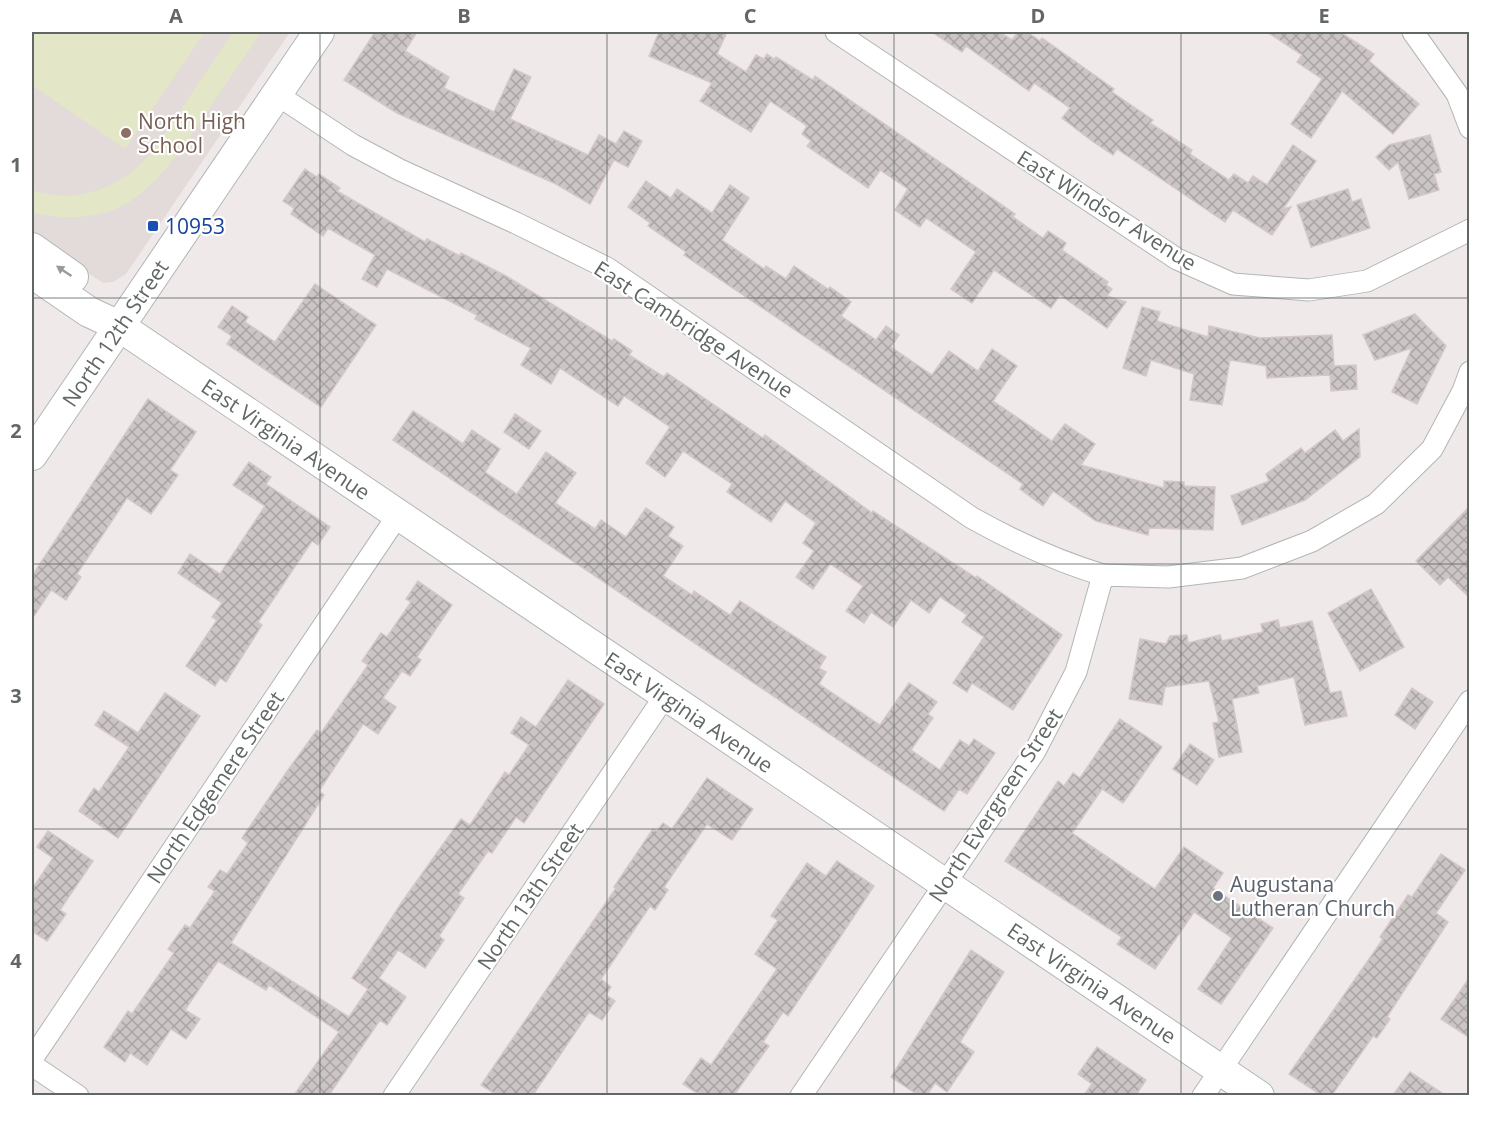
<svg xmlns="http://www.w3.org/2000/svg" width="1501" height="1127" font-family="'Open Sans',sans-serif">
<defs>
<pattern id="building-cross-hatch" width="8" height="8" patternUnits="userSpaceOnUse" patternTransform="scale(1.5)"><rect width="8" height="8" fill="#ccc5c6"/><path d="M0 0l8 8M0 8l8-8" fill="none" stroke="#a9a4a4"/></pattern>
</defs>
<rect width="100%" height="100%" fill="#f0e9ea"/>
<path fill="#e3dada" d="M32 32H290L126 274 113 282 103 283 32 235Z"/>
<g fill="#e3e6c7">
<path d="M32 32H205L125 149 32 85Z"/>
<path d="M233 32H261C241 62 220 93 199 123 153 191 121 231 32 213V190C78 206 123 187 153 151Z"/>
</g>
<g fill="url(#building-cross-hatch)" stroke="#d5c7ca" stroke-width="1.5">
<path d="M375 32H417L405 51 449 77 444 88 494 112 514 69 531 77 510 119 588 155 599 135 616 144 624 131 642 141 628 167 614 160 590 204 556 184 397 113 344 80Z"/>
<path d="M659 32H727L717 54 746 72 756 55 764 59 767 54 774 59 776 57 813 80 815 76 1015 214 1013 217 1043 238 1048 231 1066 243 1062 250 1108 282 1106 285 1112 289 1107 296 1126 302 1107 328 1060 295 1051 308 994 270 972 303 951 289 976 252 926 218 920 227 895 210 908 189 880 170 868 188 807 146 811 141 802 134 807 126 770 101 751 132 700 101 712 83 649 56Z"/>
<path d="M932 32H999L1012 40 1018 32H1027L1040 41 1042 38 1114 89 1112 92 1153 120 1150 123 1192 150 1190 154 1229 180 1234 174 1248 183 1253 176 1267 185 1293 145 1316 161 1283 209 1291 207 1272 235 1233 210 1225 222 1117 149 1113 155 1092 141 1062 118 1070 108 1034 83 1029 91 966 46 962 52Z"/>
<path d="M1267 32H1340L1374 54 1369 61 1419 104 1393 134 1342 91 1311 138 1291 124 1322 79 1297 62 1302 55Z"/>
<path d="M1430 135 1441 172 1434 174 1439 190 1409 199 1398 162 1389 170 1376 157 1389 145Z"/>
<path d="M305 169 317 177 319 174 340 188 337 191 425 242 427 239 460 256 461 253 506 276 612 341 614 339 632 351 629 355 664 377 667 373 763 438 765 435 872 513 873 511 976 578 977 576 1062 635 1013 710 972 683 967 692 953 683 984 637 962 622 967 615 940 597 929 613 911 600 893 627 871 612 864 623 846 611 863 586 830 564 813 589 796 577 814 551 803 543 816 523 785 501 771 522 727 492 732 484 683 451 665 477 646 463 670 427 624 396 618 406 560 368 551 384 521 365 531 348 475 319 477 315 387 269 377 287 362 279 375 255 328 228 323 236 291 214 294 208 283 201Z"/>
<path d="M646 181 671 198 677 189 712 213 730 185 749 198 722 240 764 269 766 266 786 279 794 266 828 289 830 287 851 302 841 316 876 340 886 326 899 335 891 347 932 375 949 351 978 371 992 349 1017 366 993 401 1052 441 1065 424 1095 444 1081 465 1164 488V481L1184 482V486L1215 487 1213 530 1149 528 1148 535 1096 521 1053 491 1043 506 1020 489 1023 484 684 255 686 252 648 226 650 223 628 207Z"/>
<path d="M1348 189 1352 202 1361 199 1370 228 1311 247 1297 205Z"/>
<path d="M315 284 376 325 321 407 227 344 232 336 218 327 232 306 248 317 245 322 275 342Z"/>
<path d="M1142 307 1160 312 1157 321 1208 337 1209 326 1260 338 1332 335 1334 366 1356 365 1357 389 1331 391 1330 375 1267 378 1266 366 1230 360 1222 405 1190 400 1194 374 1151 360 1146 376 1123 368Z"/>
<path d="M1415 314 1446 346 1417 404 1392 392 1412 348 1375 360 1363 335Z"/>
<path d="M148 399 196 432 170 470 178 475 151 514 127 498 77 574 81 577 66 600 51 590 32 619V576Z"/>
<path d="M413 411 463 444 472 430 500 449 485 472 517 494 546 452 576 473 555 503 595 529 601 520 626 537 646 508 674 527 668 536 683 546 663 576 692 595 694 591 730 615 740 601 826 657 819 668 826 672 819 684 880 725 909 683 937 702 928 714 933 718 911 750 940 770 960 740 969 746 974 739 995 753 967 794 959 789 944 811 393 440Z"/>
<path d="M515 414 541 431 529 449 504 432Z"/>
<path d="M1359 429 1360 457 1305 500 1242 525 1231 496 1269 481 1266 474 1301 448 1305 453 1335 430 1343 441Z"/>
<path d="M249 462 271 477 266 484 330 527 318 545 312 541 258 622 262 625 226 682 220 678 215 686 186 666 217 620 212 617 222 603 178 573 190 554 220 574 265 506 233 485Z"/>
<path d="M1470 506V598L1448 577 1440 585 1416 561Z"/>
<path d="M418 581 452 605 417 657 421 660 410 676 402 671 383 698 396 707 378 734 363 724 319 791 324 795 231 943 349 1017 368 989 352 978 404 899 461 819 470 825 505 772 509 775 529 745 511 733 521 717 536 727 568 680 604 704 524 823 516 817 492 853 488 851 458 894 464 898 439 936 444 940 425 968 398 950 379 978 406 997 387 1025 380 1020 329 1095H294L339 1032 269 985 266 990 218 961 185 1010 200 1019 186 1039 171 1029 147 1065 130 1053 125 1062 104 1047 128 1011 132 1014 174 953 168 949 185 925 190 928 215 891 208 887 220 870 227 874 248 843 242 838 288 770 317 730 321 733 368 665 362 661 381 633 387 637 411 602 406 599Z"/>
<path d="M1371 589 1404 647 1360 671 1328 613Z"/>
<path d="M1278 620 1280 628 1312 621 1330 693 1341 691 1347 716 1305 725 1294 677 1257 686 1259 693 1232 699 1242 752 1219 757 1213 723 1219 722 1209 681 1165 687 1162 705 1129 699 1140 639 1166 644 1170 636 1187 635 1188 643 1220 635 1222 641 1263 632 1261 624Z"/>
<path d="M1412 688 1433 702 1415 729 1395 715Z"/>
<path d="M165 693 200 716 118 838 79 811 94 788 99 792 129 747 95 725 104 711 138 733Z"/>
<path d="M1120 719 1162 747 1123 803 1102 789 1072 833 1155 889 1184 847 1223 873 1213 888 1273 928 1221 1004 1198 989 1232 938 1194 912 1155 969 1117 944 1122 937 1005 861 1058 781 1064 786 1073 773 1080 778Z"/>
<path d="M1190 744 1214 760 1197 785 1173 769Z"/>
<path d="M707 778 753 809 732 840 707 824 664 887 668 890 655 910 650 906 601 979 611 987 606 995 615 1001 602 1020 589 1012 533 1095H497L481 1085 616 888 614 887 653 829 657 831 663 823 672 829Z"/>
<path d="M48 831 93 861 60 910 66 914 47 941 32 931V889L53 858 37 847Z"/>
<path d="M1441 854 1465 870 1436 913 1448 922 1387 1017 1390 1019 1377 1038 1373 1036 1332 1095H1321L1289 1074 1383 939 1380 937 1408 895 1412 897Z"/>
<path d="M837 861 874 886 788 1016 783 1012 763 1042 769 1046 734 1095H700L683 1084 701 1058 711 1065 777 969 755 954 778 920 771 916 807 863 826 876Z"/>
<path d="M971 950 1004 972 960 1042 974 1052 947 1092 935 1083 927 1095H918L891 1077Z"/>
<path d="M1470 977V1038L1441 1019Z"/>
<path d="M1097 1047 1146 1080 1136 1095H1084L1092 1084 1078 1074Z"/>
<path d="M1410 1072 1445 1095H1393Z"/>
</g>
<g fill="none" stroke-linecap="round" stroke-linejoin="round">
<g stroke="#b1b7b5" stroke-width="23">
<g id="street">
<path d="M836 32 1177 259 1233 284 1309 290 1367 281 1470 230"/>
<path d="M1413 32 1457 94 1470 128"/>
<path d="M276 94 353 145 400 170 516 223 607 268 972 518C1015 542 1056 561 1103 575"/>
<path d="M32 1059 398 515"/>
<path d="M32 1065 78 1096"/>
<path d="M394 1096 665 696"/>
<path d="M801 1096 1035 751 1076 672 1103 575 1168 577 1242 568 1312 541 1376 504 1432 449 1463 391 1470 372"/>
<path d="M1203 1096 1470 701"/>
</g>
</g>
<g stroke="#b0b7b6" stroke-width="32">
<g id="secondary">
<path d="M32 248 73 277"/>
<path d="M32 273 89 312 119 326 1259 1096"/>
<path d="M32 455 319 32"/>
</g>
</g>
<use href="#street" stroke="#fff" stroke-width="21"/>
<use href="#secondary" stroke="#fff" stroke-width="30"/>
</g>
<defs><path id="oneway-solid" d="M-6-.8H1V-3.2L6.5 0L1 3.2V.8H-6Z" transform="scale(1.5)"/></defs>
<use fill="#989c9b" href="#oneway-solid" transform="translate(64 271) rotate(-146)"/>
<path fill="none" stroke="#606765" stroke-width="1.5" stroke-opacity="0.55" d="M320 32V1096M607 32V1096M894 32V1096M1181 32V1096M32 298H1470M32 564H1470M32 829H1470"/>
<circle fill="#8d6e63" stroke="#fff" stroke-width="2" cx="126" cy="133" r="6"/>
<rect fill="#1a4fb4" stroke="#fff" stroke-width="2" x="147" y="220" width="12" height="12" rx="3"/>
<circle fill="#6b7280" stroke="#fff" stroke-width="2" cx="1218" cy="896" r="6"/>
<g text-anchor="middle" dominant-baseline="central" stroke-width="4.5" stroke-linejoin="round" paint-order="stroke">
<g font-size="21" fill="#785e54" stroke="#fff" text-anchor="start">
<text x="138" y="121">North High<tspan x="138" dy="24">School</tspan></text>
</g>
<g font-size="21" fill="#606765" stroke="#fff">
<text transform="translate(1107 210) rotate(32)">East Windsor Avenue</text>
<text transform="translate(694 329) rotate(33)">East Cambridge Avenue</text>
<text transform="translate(115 333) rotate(-56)">North 12th Street</text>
<text transform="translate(286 439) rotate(34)">East Virginia Avenue</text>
<text transform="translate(689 712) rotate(34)">East Virginia Avenue</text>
<text transform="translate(215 787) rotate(-56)">North Edgemere Street</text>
<text transform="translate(995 805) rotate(-57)">North Evergreen Street</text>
<text transform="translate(530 896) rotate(-56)">North 13th Street</text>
<text transform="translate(1092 983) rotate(34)">East Virginia Avenue</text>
</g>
<g font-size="21" fill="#164399" stroke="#fff" text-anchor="start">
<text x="165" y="226">10953</text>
</g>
<g font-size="21" fill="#5b616d" stroke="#fff" text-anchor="start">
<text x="1230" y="884">Augustana<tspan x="1230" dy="24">Lutheran Church</tspan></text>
</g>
</g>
<rect width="1501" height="1127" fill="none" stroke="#ffffff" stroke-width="66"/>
<rect x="33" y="33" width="1435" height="1061" fill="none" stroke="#606765" stroke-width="2"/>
<g font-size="20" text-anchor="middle" font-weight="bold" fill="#606765">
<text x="176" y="23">A</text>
<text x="464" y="23">B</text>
<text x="750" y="23">C</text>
<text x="1038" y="23">D</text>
<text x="1324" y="23">E</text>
<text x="16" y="172">1</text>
<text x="16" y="438">2</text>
<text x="16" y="703">3</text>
<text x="16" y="968">4</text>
</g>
</svg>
